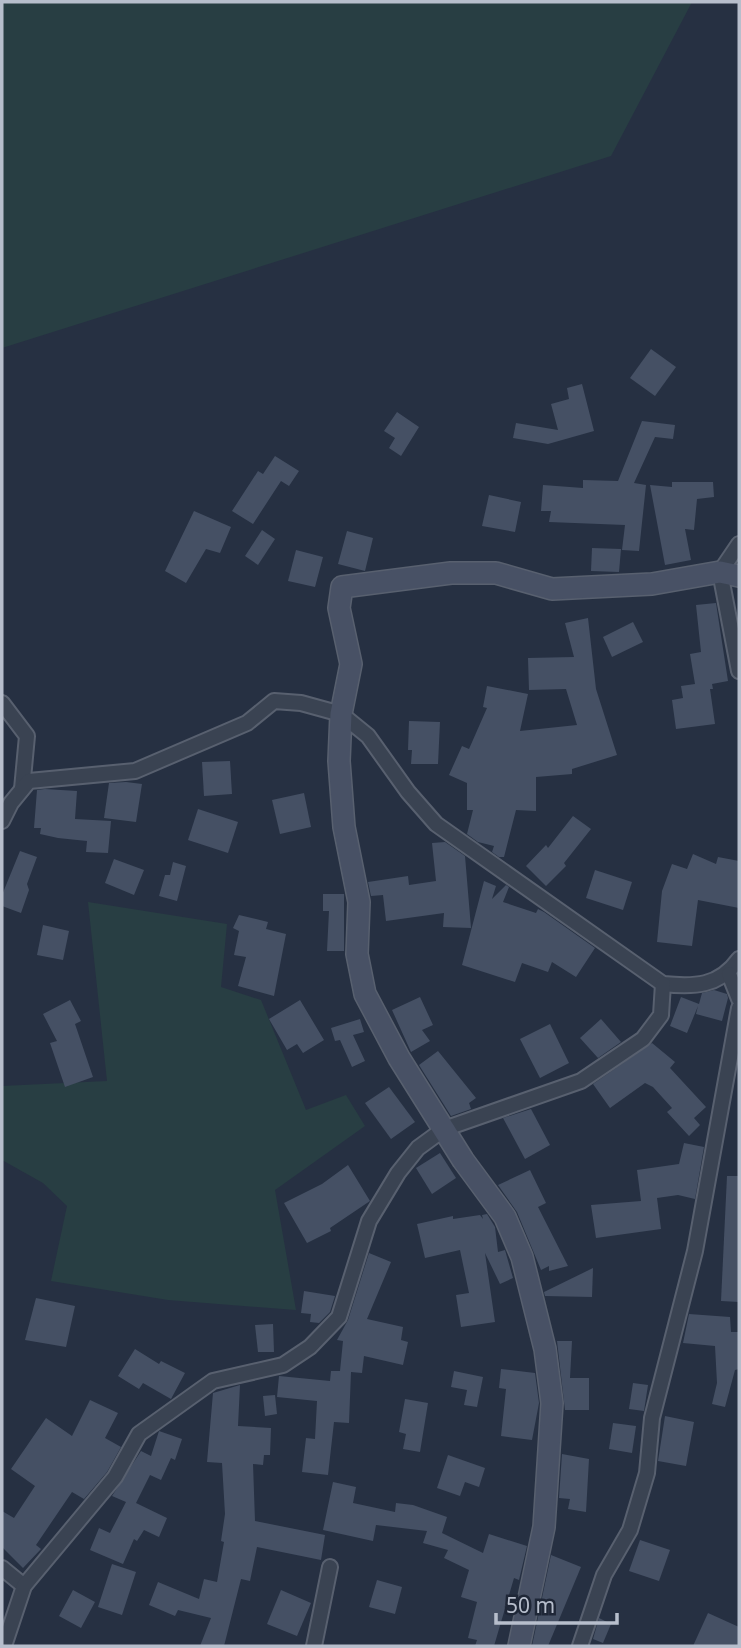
<svg xmlns="http://www.w3.org/2000/svg" width="741" height="1648" font-family="'Noto Sans',sans-serif">
<rect width="100%" height="100%" fill="#263042"/>
<g fill="#283e43">
<path d="M2 2H692L611 156 2 348Z"/>
<path d="M88 902 227 924 221 987 261 1000 306 1110 346 1095 365 1126 275 1190 296 1310 168 1300 51 1281 67 1206 43 1183 2 1160V1086L107 1081Z"/>
</g>
<g fill="#455064">
<path d="M651 349 676 367 655 396 630 378Z"/>
<path d="M582 384 594 431 548 444 513 438 516 423 558 430 551 404 569 399 567 388Z"/>
<path d="M397 412 419 427 401 456 389 448 395 438 384 431Z"/>
<path d="M642 421 675 425 673 439 655 437 634 483 646 485 639 551 622 550 625 525 549 522 551 511H541L543 485 583 488V480L618 481Z"/>
<path d="M275 456 299 471 289 486 281 481 253 524 232 511 258 471 263 474Z"/>
<path d="M672 482H713L714 497 697 499 694 530 685 529 691 560 665 565 650 485 672 487Z"/>
<path d="M489 495 521 502 515 532 482 526Z"/>
<path d="M194 511 231 527 220 553 206 549 186 583 165 571Z"/>
<path d="M262 530 275 539 258 565 245 556Z"/>
<path d="M347 531 373 538 365 571 338 564Z"/>
<path d="M592 548 621 549 619 572 591 571Z"/>
<path d="M296 550 323 557 315 587 288 581Z"/>
<path d="M716 603 728 681 712 684 713 689H710L715 724 676 729 672 700 683 698 681 686 695 684 690 654 701 652 696 605Z"/>
<path d="M588 618 596 689 617 755 572 769V774L536 777V811L516 810 504 857H499L492 852 494 846 478 842 467 834 473 810H467V783L449 775 462 746 469 749 487 708 483 707 487 686 528 694 520 731 577 725 566 689 529 690 528 658 574 657 565 623Z"/>
<path d="M633 622 643 642 612 657 603 637Z"/>
<path d="M409 721 440 722 438 764H411L412 750H408Z"/>
<path d="M230 761 232 794 204 796 202 762Z"/>
<path d="M126 782 142 784 136 822 104 818 109 783Z"/>
<path d="M45 789 77 791 75 819 111 821 108 853 86 852 87 841 58 838 40 834 41 828H34L37 790Z"/>
<path d="M304 793 311 827 280 834 272 800Z"/>
<path d="M198 809 238 822 228 853 188 840Z"/>
<path d="M573 816 591 829 564 863 566 866 546 886 526 866 546 845 548 848Z"/>
<path d="M445 842 465 856 471 928 443 927 444 913 386 921 383 895 371 896 368 882 408 876 409 885 436 881 432 843Z"/>
<path d="M20 851 37 857 27 884 29 890 21 913 2 906V895Z"/>
<path d="M693 854 716 864 718 857 739 861V908L698 900 692 946 657 942 662 891 672 864 687 869Z"/>
<path d="M114 859 144 870 134 895 105 883Z"/>
<path d="M173 862 186 866 177 901 159 896 165 875H170Z"/>
<path d="M595 870 632 882 623 910 586 898Z"/>
<path d="M484 881 496 886 492 899 506 885 509 887 503 902 536 913 538 909 544 912 595 948 576 977 552 962 548 972 522 963 515 982 462 965Z"/>
<path d="M323 894H344V951H327L329 911H323Z"/>
<path d="M239 915 268 922 266 929 286 934 274 996 238 986 246 957 234 955 239 931 233 928Z"/>
<path d="M43 925 69 931 63 960 37 955Z"/>
<path d="M714 990 727 994 728 998 722 1021 696 1014 698 1006 687 1033 670 1026 681 997 699 1004 702 993Z"/>
<path d="M420 997 433 1025 422 1030 430 1041 411 1052 392 1010Z"/>
<path d="M70 1000 81 1021 75 1024 93 1077 65 1087 50 1043 57 1041 43 1014Z"/>
<path d="M300 1000 324 1040 303 1053 297 1044 287 1050 269 1019Z"/>
<path d="M360 1019 364 1032 353 1035 365 1061 352 1067 340 1040 335 1041 331 1028Z"/>
<path d="M601 1019 621 1042 598 1058 580 1038Z"/>
<path d="M550 1024 569 1063 540 1078 520 1039Z"/>
<path d="M652 1043 675 1062 670 1068 706 1107 694 1118 700 1125 689 1136 667 1112 672 1108 653 1087 645 1083 610 1108 593 1084Z"/>
<path d="M438 1051 476 1098 469 1103 471 1109 451 1116 419 1065Z"/>
<path d="M389 1087 415 1122 391 1139 365 1103Z"/>
<path d="M531 1109 550 1145 525 1159 503 1118Z"/>
<path d="M684 1143 704 1147 695 1199 678 1195 657 1198 661 1229 596 1238 591 1205 641 1201 637 1170 679 1164Z"/>
<path d="M440 1153 456 1178 432 1194 416 1168Z"/>
<path d="M348 1165 370 1201 330 1228 331 1231 307 1243 284 1203 322 1184Z"/>
<path d="M530 1170 546 1203 538 1207 568 1266 549 1271V1266L541 1270 517 1212 498 1185Z"/>
<path d="M727 1176H739V1302L721 1301Z"/>
<path d="M487 1214 495 1227 498 1252 505 1250 513 1278 500 1284 485 1253 495 1322 461 1327 456 1295 469 1293 460 1250 425 1258 417 1224 453 1216V1219L480 1215 483 1219 482 1215Z"/>
<path d="M369 1253 391 1262 367 1319 403 1327 401 1340 408 1342 403 1365 364 1356 362 1373 351 1372 349 1423 334 1422 328 1475 302 1472 306 1438 315 1439 317 1401 277 1397 279 1376 330 1381 331 1371H340L343 1341 337 1340 348 1320Z"/>
<path d="M593 1268 592 1297 545 1296 544 1292Z"/>
<path d="M304 1291 335 1296 330 1312 319 1323 310 1322 311 1314 301 1313Z"/>
<path d="M36 1298 75 1306 66 1347 25 1340Z"/>
<path d="M689 1314 730 1317 731 1332H738L739 1369 735 1370 725 1407 712 1404 717 1383 715 1346 683 1343Z"/>
<path d="M273 1324 274 1352H258L255 1325Z"/>
<path d="M557 1341H572L570 1378H589V1410H565Z"/>
<path d="M135 1349 159 1364 161 1361 185 1373 171 1399 143 1383 139 1389 118 1376Z"/>
<path d="M501 1369 535 1373 539 1403 532 1440 501 1436 506 1389 499 1388Z"/>
<path d="M454 1371 483 1377 477 1407 464 1405 467 1390 451 1387Z"/>
<path d="M633 1383 648 1385 644 1411 629 1409Z"/>
<path d="M240 1385 238 1426 271 1428 270 1455H264L263 1465 253 1464 255 1521 325 1535 321 1560 257 1547 250 1581 241 1579 224 1646H200L211 1618 178 1610 175 1616 149 1605 158 1582 199 1599 204 1579 217 1582 224 1542 221 1541 225 1514 222 1463 207 1462 213 1393Z"/>
<path d="M275 1395 277 1414 265 1416 263 1396Z"/>
<path d="M405 1399 428 1403 420 1452 403 1449 406 1434 399 1432Z"/>
<path d="M90 1400 118 1413 105 1438 121 1447 107 1472 84 1499 72 1492 36 1545 41 1549 23 1568 2 1547V1511L14 1518 35 1486 11 1469 46 1418 72 1436Z"/>
<path d="M665 1416 694 1422 686 1466 658 1461Z"/>
<path d="M613 1423 636 1426 632 1453 609 1449Z"/>
<path d="M159 1431 182 1439 175 1460 171 1458 161 1480 150 1475 136 1503 167 1518 159 1537 144 1530 137 1541 134 1539 123 1564 90 1550 99 1528 110 1533 126 1502 112 1496 141 1451 151 1456Z"/>
<path d="M562 1454 589 1459 586 1512 568 1509 570 1499 559 1498Z"/>
<path d="M448 1455 485 1468 479 1487 465 1482 460 1496 437 1488Z"/>
<path d="M333 1482 356 1487 353 1503 395 1512 396 1503 413 1505 447 1517 442 1533 483 1553 489 1534 527 1546 519 1580 514 1578 494 1646H475L477 1640 468 1638 477 1602 461 1597 469 1570 444 1558 448 1550 423 1543 427 1531 376 1525 373 1541 323 1530Z"/>
<path d="M640 1540 670 1550 659 1581 629 1571Z"/>
<path d="M551 1555 581 1567 548 1646H532Z"/>
<path d="M112 1564 136 1572 122 1615 98 1607Z"/>
<path d="M377 1580 402 1587 395 1614 369 1607Z"/>
<path d="M73 1590 95 1602 81 1628 59 1616Z"/>
<path d="M281 1590 311 1603 297 1636 267 1624Z"/>
<path d="M708 1613 739 1627V1646H693Z"/>
<path d="M599 1618 611 1624 603 1643 593 1639Z"/>
</g>
<g fill="none" stroke-linecap="round" stroke-linejoin="round">
<g stroke="#58606f" stroke-width="18">
<g id="street">
<path d="M739 544 720 572 739 671"/>
<path d="M2 703 27 736 22 789"/>
<path d="M2 821 11 803 29 781 135 771 247 723 274 701 301 703 341 714 368 736 408 792 436 824 663 984C694 987 719 987 739 959"/>
<path d="M729 974 739 999"/>
<path d="M2 1568 24 1586"/>
<path d="M4 1646 24 1586 115 1477 139 1434 213 1381 283 1365 310 1347 339 1317 369 1221 398 1173 418 1148 444 1129 581 1081 643 1039 661 1015 663 984"/>
<path d="M314 1646 330 1567"/>
<path d="M580 1646 604 1575 630 1530 647 1473 652 1418 695 1251 739 1008"/>
</g>
</g>
<g stroke="#58606f" stroke-width="24">
<path id="secondary" d="M519 1646 544 1527 552 1403 545 1349 522 1257 505 1217 463 1160 399 1058 365 994 357 954 359 902 344 827 339 761 341 714 351 664 339 608 342 587 451 573H496L552 589 652 584 720 572 739 576"/>
</g>
<use href="#street" stroke="#3a4352" stroke-width="14"/>
<use href="#secondary" stroke="#485165" stroke-width="21"/>
</g>
<rect width="741" height="1648" fill="none" stroke="#b7becc" stroke-width="7"/>
<path d="M496 1613v10h121v-10" fill="none" stroke="#b7becc" stroke-width="3.5"/>
<text x="506" y="1613" font-size="21" fill="#b7becc" stroke="#1f2737" stroke-width="5" paint-order="stroke">50 m</text>
</svg>
